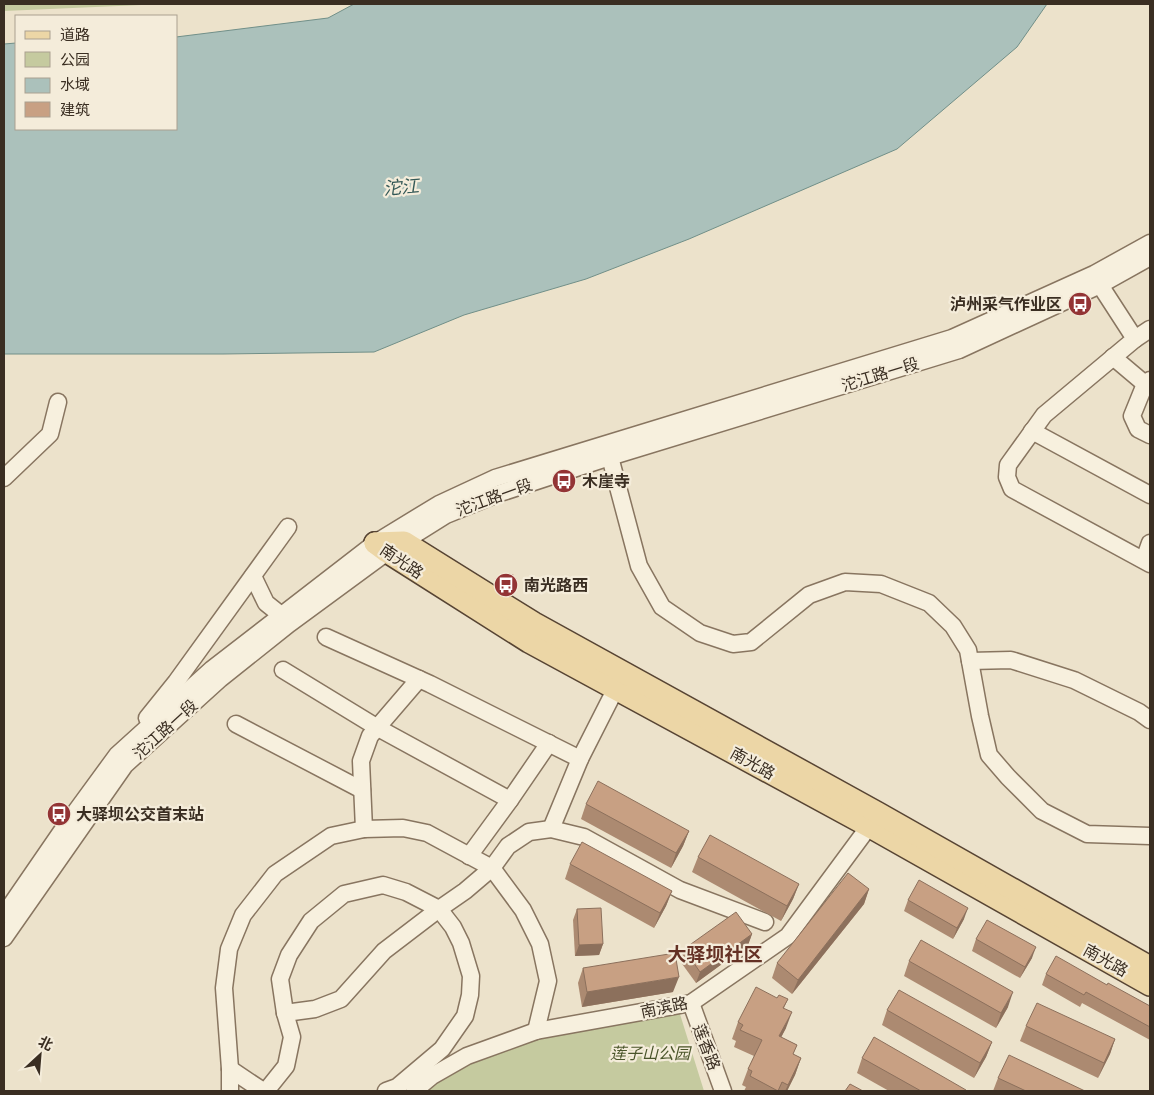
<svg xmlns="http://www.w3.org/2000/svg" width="1154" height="1095" font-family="Lora,'Noto Sans SC',serif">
<rect width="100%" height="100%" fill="#ece2cb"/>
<g fill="#c5ca9f">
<path d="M4 4H164L4 11Z"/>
<path d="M679 1011 704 1091H426L436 1083 474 1059 532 1039Z"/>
</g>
<path fill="#abc1bb" stroke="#718f88" d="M354 4H1047L1017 47 897 149 689 239 586 279 464 315 374 352 223 354H4V44L16 43V129H176V37L328 18Z"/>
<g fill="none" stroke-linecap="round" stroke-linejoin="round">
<g stroke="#887560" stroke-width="19">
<g id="minor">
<path d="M1095 276 1100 285 1135 339 1044 415 1008 465 1007 477 1012 489 1150 564"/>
<path d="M1135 339 1150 329"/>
<path d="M1113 357 1145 384"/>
<path d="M1150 380 1145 384 1132 416 1138 429 1150 435"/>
<path d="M1032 431 1150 495"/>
<path d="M610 448V457L639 566 662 607 700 633 733 644 751 642 809 595 845 582 881 584 929 603 953 626 968 650 980 716 989 755 1008 777 1042 811 1087 834 1150 836"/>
<path d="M4 478 50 434 58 402"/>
<path d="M1144 560 1150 543"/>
<path d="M253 576 266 603 281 615"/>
<path d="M326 637 430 684 580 759"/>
<path d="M970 661 1011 660 1074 680 1139 712 1150 720"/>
<path d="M283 670 378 728 510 800"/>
<path d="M147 718 176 682 288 527"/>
<path d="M236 724 362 790"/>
<path d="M364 829 361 761 370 736 419 679"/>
<path d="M551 829 580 759 616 688"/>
<path d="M469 856 510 800 549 743"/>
<path d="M4 915 68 822 117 755 212 669 375 543 439 504 495 478 952 338 1094 274 1150 243"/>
<path d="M4 938 125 765 220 679 289 624 387 552 446 515 500 493 610 457 959 350 1100 285 1150 257"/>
<path d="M691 1003 723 1091"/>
<path d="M285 1013 315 1009 341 999 384 951 439 909 465 891 492 868 508 846 529 832 551 829 584 837 680 890 765 922"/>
<path d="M230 1069 263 1091"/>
<path d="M230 1091V1069L224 988 229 949 243 915 275 874 331 836 364 829 403 828 427 833 492 868 523 910 540 944 548 981 536 1031"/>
<path d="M266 1091 286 1066 292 1037 285 1013 280 979 289 955 311 921 344 894 383 885 406 892 439 909 453 927 461 943 471 976 470 995 465 1016 442 1049 397 1087 386 1091"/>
<path d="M414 1091 432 1076 467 1056 536 1031 691 1003 788 936 876 817"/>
</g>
</g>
<g stroke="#574433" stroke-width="24">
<g id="major">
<path d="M375 543 387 552 529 642 870 827 1150 985"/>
<path d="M375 543 404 542 534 623 878 813 1150 967"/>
</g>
</g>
<use href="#minor" stroke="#f7f0de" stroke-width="16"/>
<use href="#major" stroke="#ecd6a6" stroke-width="21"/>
</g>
<g fill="#ac8a71">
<path d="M586 804 689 831 683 846 671 868 581 819Z"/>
<path d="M698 857 799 884 793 899 781 921 692 872Z"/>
<path d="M570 864 672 891 666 906 654 928 565 879Z"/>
<path d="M869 889 864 904 792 994 772 978 777 963Z"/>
<path d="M908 900 964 919 953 939 904 911Z"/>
<path d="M577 909 603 944 599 955 575 956 573 920Z"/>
<path d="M752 934 748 945 696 983 680 961 684 949Z"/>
<path d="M976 939 1032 958 1020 978 972 951Z"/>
<path d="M909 961 1008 1007 996 1028 904 976Z"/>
<path d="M583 968 673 992 582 1007 578 983Z"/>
<path d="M1046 974 1107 985 1150 1006V1040L1082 1003 1080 1007 1042 985Z"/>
<path d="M777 998 788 999 784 1008 786 1028 781 1037 797 1045 793 1054 801 1058 795 1075 787 1091H744L746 1087 742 1085 748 1069 754 1056 734 1047 736 1041 732 1039 738 1022Z"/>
<path d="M887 1010 992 1042 986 1057 974 1078 882 1025Z"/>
<path d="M1026 1026 1115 1039 1110 1054 1098 1078 1020 1041Z"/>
<path d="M862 1058 966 1091H889L857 1073Z"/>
<path d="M998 1078 1085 1091H993Z"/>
</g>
<g fill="#8c705c">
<path d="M689 831 683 846 671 868 676 853Z"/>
<path d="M799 884 793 899 781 921 787 906Z"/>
<path d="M869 889 864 904 792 994 798 980Z"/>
<path d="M672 891 666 906 654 928 660 913Z"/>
<path d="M968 908 964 919 953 939 957 928Z"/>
<path d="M752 934 748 945 696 983 700 972Z"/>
<path d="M603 944 599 955 575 956 579 945Z"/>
<path d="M1036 947 1032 958 1020 978 1025 967Z"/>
<path d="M679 977 673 992 582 1007 587 992Z"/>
<path d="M1013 992 1008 1007 996 1028 1001 1013Z"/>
<path d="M792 1012 786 1028 773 1053 779 1036Z"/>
<path d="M1115 1039 1110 1054 1098 1078 1104 1063Z"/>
<path d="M992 1042 986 1057 974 1078 980 1063Z"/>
<path d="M801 1058 795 1075 787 1091H785L788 1085Z"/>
</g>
<g fill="#c8a083" stroke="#8c705c">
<path d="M598 781 689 831 676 853 586 804Z"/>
<path d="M710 835 799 884 787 906 698 857Z"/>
<path d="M582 842 672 891 660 913 570 864Z"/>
<path d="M848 873 869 889 798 980 777 963Z"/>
<path d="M919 880 968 908 957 928 908 900Z"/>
<path d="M601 908 603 944 579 945 577 909Z"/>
<path d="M736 912 752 934 700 972 684 949Z"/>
<path d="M987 920 1036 947 1025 967 976 939Z"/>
<path d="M921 940 1013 992 1001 1013 909 961Z"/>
<path d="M675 953 679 977 587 992 583 968Z"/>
<path d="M1056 956 1107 985 1108 983 1150 1006V1027L1086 992 1084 995 1046 974Z"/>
<path d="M756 987 777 998 779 995 788 999 783 1008 792 1012 779 1036 797 1045 793 1054 801 1058 788 1085 782 1082 778 1091 750 1076 752 1071 748 1069 762 1040 740 1030 743 1025 738 1022Z"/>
<path d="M899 990 992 1042 980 1063 887 1010Z"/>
<path d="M1037 1003 1115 1039 1104 1063 1026 1026Z"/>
<path d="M874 1037 966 1090V1091H921L862 1058Z"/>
<path d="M1009 1055 1085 1091H1026L998 1078Z"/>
<path d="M850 1084 863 1091H845Z"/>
</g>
<defs>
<g id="bus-disc" transform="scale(1.25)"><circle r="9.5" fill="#933435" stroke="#f4ecda"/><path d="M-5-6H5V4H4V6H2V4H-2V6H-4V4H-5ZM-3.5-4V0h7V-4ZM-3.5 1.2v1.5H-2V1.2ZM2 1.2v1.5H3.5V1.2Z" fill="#fff"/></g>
</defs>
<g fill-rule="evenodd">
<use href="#bus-disc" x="1080" y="304"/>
<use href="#bus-disc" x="564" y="481"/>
<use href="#bus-disc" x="506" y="585"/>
<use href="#bus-disc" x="59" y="814"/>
</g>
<g text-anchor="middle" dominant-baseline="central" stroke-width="4.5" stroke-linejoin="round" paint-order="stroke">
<g font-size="16" font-weight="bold" fill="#3a2e22" stroke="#f4ecda" text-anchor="start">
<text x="1062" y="304" text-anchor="end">泸州采气作业区</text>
<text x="582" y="481">木崖寺</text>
<text x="524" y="585">南光路西</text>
<text x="76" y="814">大驿坝公交首末站</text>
</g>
<g font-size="16" fill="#3a2e22" stroke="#f4ecda">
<text transform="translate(880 374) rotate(-17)">沱江路一段</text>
<text transform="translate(494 497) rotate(-20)">沱江路一段</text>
<text transform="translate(402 561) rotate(34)">南光路</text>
<text transform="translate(165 729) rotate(-42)">沱江路一段</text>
<text transform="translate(753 763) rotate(29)">南光路</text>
<text transform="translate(1106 960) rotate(29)">南光路</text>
<text transform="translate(664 1007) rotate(-12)">南滨路</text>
<text transform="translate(707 1047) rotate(69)">莲香路</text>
</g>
<g font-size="16" font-style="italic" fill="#4a552a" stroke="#f4ecda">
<text x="650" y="1053">莲子山公园</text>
</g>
<g font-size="18" font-style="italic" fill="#335856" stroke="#f4ecda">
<text transform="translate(401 187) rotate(-5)">沱江</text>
</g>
<g font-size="19" font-weight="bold" fill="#643124" stroke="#f4ecda">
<text x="715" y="954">大驿坝社区</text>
</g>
</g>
<rect width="1154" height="1095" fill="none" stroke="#3a2e22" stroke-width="10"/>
<rect x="15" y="15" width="162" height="115" fill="#f4ecda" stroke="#aaa090"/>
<rect x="25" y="31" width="25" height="8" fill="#ecd6a6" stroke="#aaa090"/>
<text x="60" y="40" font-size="15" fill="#3a2e22">道路</text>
<rect x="25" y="52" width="25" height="15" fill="#c5ca9f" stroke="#aaa090"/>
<text x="60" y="65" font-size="15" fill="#3a2e22">公园</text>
<rect x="25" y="78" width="25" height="15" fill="#abc1bb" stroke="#aaa090"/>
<text x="60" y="90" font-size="15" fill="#3a2e22">水域</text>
<rect x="25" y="102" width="25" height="15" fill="#c8a083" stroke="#aaa090"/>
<text x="60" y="115" font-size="15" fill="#3a2e22">建筑</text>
<g transform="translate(40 1055) rotate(26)" stroke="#f4ecda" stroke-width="4" paint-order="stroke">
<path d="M0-4L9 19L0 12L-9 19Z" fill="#3a2e22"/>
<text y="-8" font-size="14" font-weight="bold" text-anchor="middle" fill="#3a2e22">北</text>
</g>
</svg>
